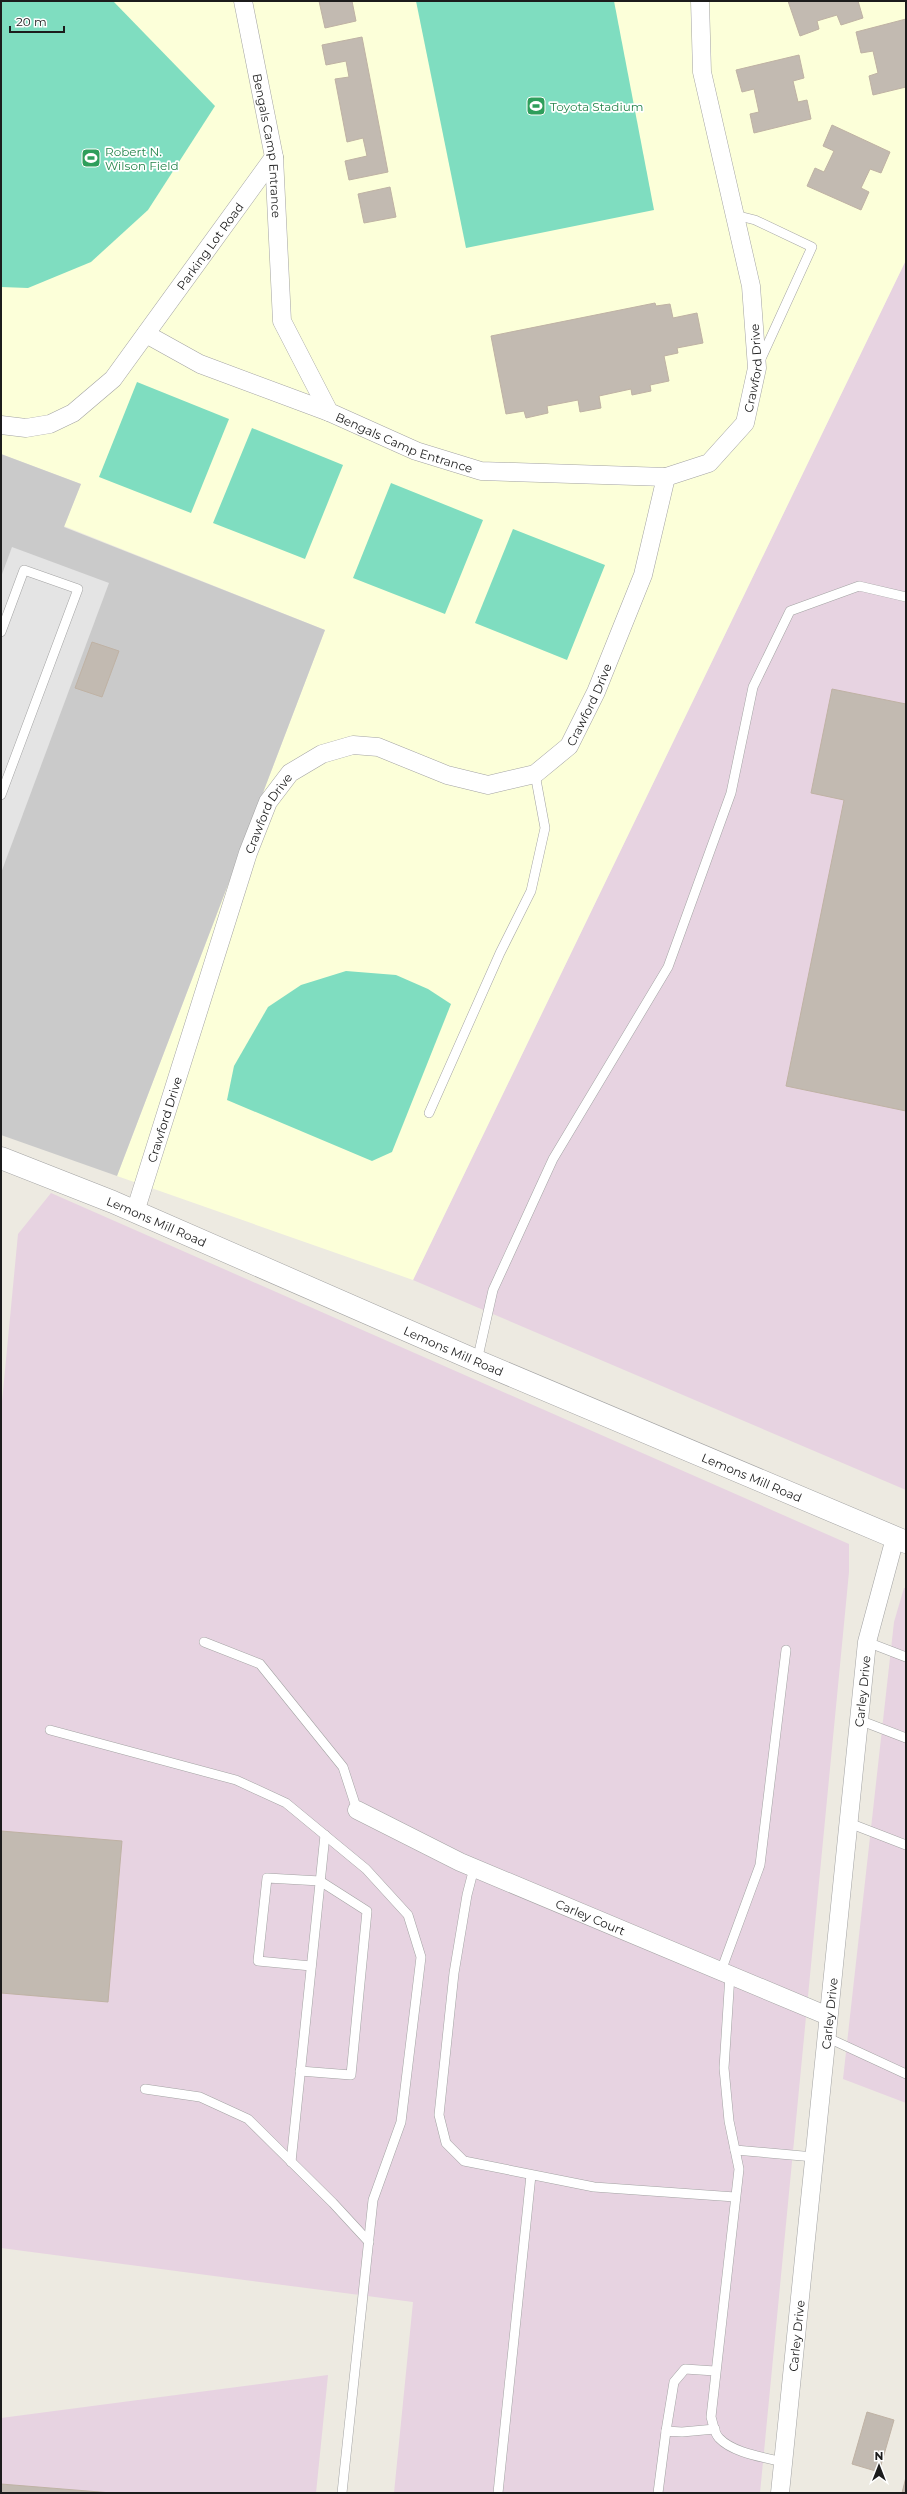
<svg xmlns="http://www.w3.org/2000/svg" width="907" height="2494" font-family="Montserrat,sans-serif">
<rect width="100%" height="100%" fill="#edeae1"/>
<g fill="#e7d3e1">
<path d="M906 260V1490L413 1280Z"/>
<path d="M51 1193 849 1544V1572L760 2493H394L413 2302 1 2248V1412L18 1234Z"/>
<path d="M904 1588H906V2103L843 2079 894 1622Z"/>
<path d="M328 2375 316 2493H1V2418Z"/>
</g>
<path fill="#fcffd9" d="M1 1H906V260L413 1280 117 1176 325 630 64 526 81 484 1 454Z"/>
<path fill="#cacaca" d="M1 454 81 484 64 527 325 630 117 1176 1 1135Z"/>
<g fill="#7fddc0">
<path d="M1 1H113L215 106 148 210 91 262 28 288 1 287Z"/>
<path d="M416 1H614L654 210 466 248Z"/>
<path d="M137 382 229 419 191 513 99 477Z"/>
<path d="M252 428 343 465 305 559 213 523Z"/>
<path d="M391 483 483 520 445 614 353 578Z"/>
<path d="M513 529 605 565 567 660 475 623Z"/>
<path d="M346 971 396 975 428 989 451 1004 392 1152 372 1161 227 1100 234 1066 268 1007 301 985Z"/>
</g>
<path fill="#e4e4e4" d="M12 547 109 583 1 873V577Z"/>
<g fill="#c2bab1" stroke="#bfb2a4">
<path d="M319 1H352L356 21 325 28Z"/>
<path d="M788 1H858L863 18 841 25 837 15 817 21 819 29 800 36Z"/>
<path d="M906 19V87L873 95 869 76 878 73 873 51 861 53 856 32Z"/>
<path d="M362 37 388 172 349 180 345 161 367 156 363 138 347 142 335 79 349 77 346 61 326 65 322 45Z"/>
<path d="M799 55 804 78 793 81 798 102 807 100 811 119 754 133 750 114 759 112 754 89 742 92 736 70Z"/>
<path d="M832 125 890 152 881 173 870 169 861 188 869 192 861 210 807 186 815 168 824 172 834 151 823 146Z"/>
<path d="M390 187 396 217 364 223 358 194Z"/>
<path d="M655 303 656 306 670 304 673 318 697 313 703 343 677 348 678 353 664 356 669 381 650 385 651 391 632 395 631 389 599 396 601 408 580 412 578 400 547 406 548 413 526 418 524 411 506 414 491 336Z"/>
<path d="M92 642 119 651 102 697 75 688Z"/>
<path d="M832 689 906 704V1111L786 1086 844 800 811 793Z"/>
<path d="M1 1831 122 1841 108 2002 1 1993Z"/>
<path d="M867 2412 894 2420 879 2472 852 2464Z"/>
<path d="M906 2477V2493H902Z"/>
<path d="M1 2484 112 2493H1Z"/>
</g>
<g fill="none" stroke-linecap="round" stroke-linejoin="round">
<g stroke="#a3a3a3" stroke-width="10">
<g id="service">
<path d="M735 215 755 220 812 247 760 361"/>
<path d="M1 632 24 570 78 589 1 795"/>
<path d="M429 1113 500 953 531 891 545 828 535 774"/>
<path d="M477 1361 493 1290 553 1159 668 967 731 793 753 687 790 611 859 586 906 597"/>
<path d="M204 1642 260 1664 343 1767 357 1810"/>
<path d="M867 1642 906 1657"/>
<path d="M859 1720 906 1738"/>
<path d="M50 1730 236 1780 286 1803 366 1869 408 1915 421 1957 401 2122 373 2200 342 2493"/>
<path d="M849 1823 906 1845"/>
<path d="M474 1868 467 1895 454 1973 439 2115 446 2143 464 2161 594 2187 735 2197"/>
<path d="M721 1971 760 1865 786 1650"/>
<path d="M730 1975 724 2068 729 2121 739 2169 711 2417C713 2423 714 2433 719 2438 733 2453 763 2457 783 2462"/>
<path d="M826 2037 906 2074"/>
<path d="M300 2071 351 2075 367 1911 320 1881 267 1878 258 1961 311 1966"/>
<path d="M145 2089 200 2097 248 2119 333 2203 369 2242"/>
<path d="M735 2150 814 2157"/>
<path d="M291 2162 325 1835"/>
<path d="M666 2431 674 2382 685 2369 715 2371"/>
<path d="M498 2493 531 2175"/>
<path d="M658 2493 666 2431 682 2432 715 2429"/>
</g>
</g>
<g stroke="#a3a3a3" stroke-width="19">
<g id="minor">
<path id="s1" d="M243 1 274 157 282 321 329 412 416 451 481 471 666 477 709 463 745 423 757 368 751 286 702 72 700 1"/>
<path d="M146 334 200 364 329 412"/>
<path id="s2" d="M1 425 26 428 50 424 73 413 113 379 274 157"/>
<path id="s3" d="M135 1212 248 853 268 802 290 773 322 754 353 745 378 747 447 775 488 785 535 774 569 746 596 692 643 575 666 477"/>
<path id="s4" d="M357 1810 460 1862 828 2016"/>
<path id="s5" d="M780 2493 867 1642 895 1538"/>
</g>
</g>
<g stroke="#a3a3a3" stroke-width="23">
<g id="tertiary">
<path id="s6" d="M1 1158 113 1202 477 1361 906 1542"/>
</g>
</g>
<use href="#service" stroke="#fff" stroke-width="9"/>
<use href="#minor" stroke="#fff" stroke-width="18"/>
<use href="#tertiary" stroke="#fff" stroke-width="22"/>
</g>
<defs>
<g id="stadium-square" transform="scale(1)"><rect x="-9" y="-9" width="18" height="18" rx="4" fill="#2e9e5b" stroke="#fff"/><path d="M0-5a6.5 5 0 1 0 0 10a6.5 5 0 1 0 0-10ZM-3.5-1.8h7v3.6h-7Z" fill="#fff"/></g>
</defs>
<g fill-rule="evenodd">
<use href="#stadium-square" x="536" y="106"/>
<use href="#stadium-square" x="91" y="158"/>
</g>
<g text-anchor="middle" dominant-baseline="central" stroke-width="3.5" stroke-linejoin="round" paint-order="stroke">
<g font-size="12" fill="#27864d" stroke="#fff" text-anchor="start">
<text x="550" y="106">Toyota Stadium</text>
<text x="105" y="151">Robert N.<tspan x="105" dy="14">Wilson Field</tspan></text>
</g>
<g font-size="12" fill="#1c1c1c" stroke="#fff">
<text stroke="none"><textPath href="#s1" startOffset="147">Bengals Camp Entrance</textPath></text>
<text stroke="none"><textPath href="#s2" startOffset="292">Parking Lot Road</textPath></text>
<text stroke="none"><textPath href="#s1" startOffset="929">Crawford Drive</textPath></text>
<text stroke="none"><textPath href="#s1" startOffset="507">Bengals Camp Entrance</textPath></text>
<text stroke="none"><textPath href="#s3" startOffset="817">Crawford Drive</textPath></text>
<text stroke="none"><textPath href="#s3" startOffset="421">Crawford Drive</textPath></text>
<text stroke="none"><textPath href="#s3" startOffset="97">Crawford Drive</textPath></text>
<text stroke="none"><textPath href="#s6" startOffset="168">Lemons Mill Road</textPath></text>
<text stroke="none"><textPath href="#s6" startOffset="492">Lemons Mill Road</textPath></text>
<text stroke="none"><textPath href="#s6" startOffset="816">Lemons Mill Road</textPath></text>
<text stroke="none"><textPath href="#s5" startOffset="806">Carley Drive</textPath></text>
<text stroke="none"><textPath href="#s4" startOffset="257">Carley Court</textPath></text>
<text stroke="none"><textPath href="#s5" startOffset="482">Carley Drive</textPath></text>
<text stroke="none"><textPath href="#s5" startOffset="158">Carley Drive</textPath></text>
</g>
</g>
<rect width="907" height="2494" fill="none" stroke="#1c1c1c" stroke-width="4"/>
<g transform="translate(879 2466)" stroke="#ffffff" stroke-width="3" paint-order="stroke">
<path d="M0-3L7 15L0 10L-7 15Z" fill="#1c1c1c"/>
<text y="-6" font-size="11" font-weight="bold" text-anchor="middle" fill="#1c1c1c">N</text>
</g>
<path d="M10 26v6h54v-6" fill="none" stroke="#1c1c1c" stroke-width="2"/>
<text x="16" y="26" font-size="12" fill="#1c1c1c" stroke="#ffffff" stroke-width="3" paint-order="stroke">20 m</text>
</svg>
